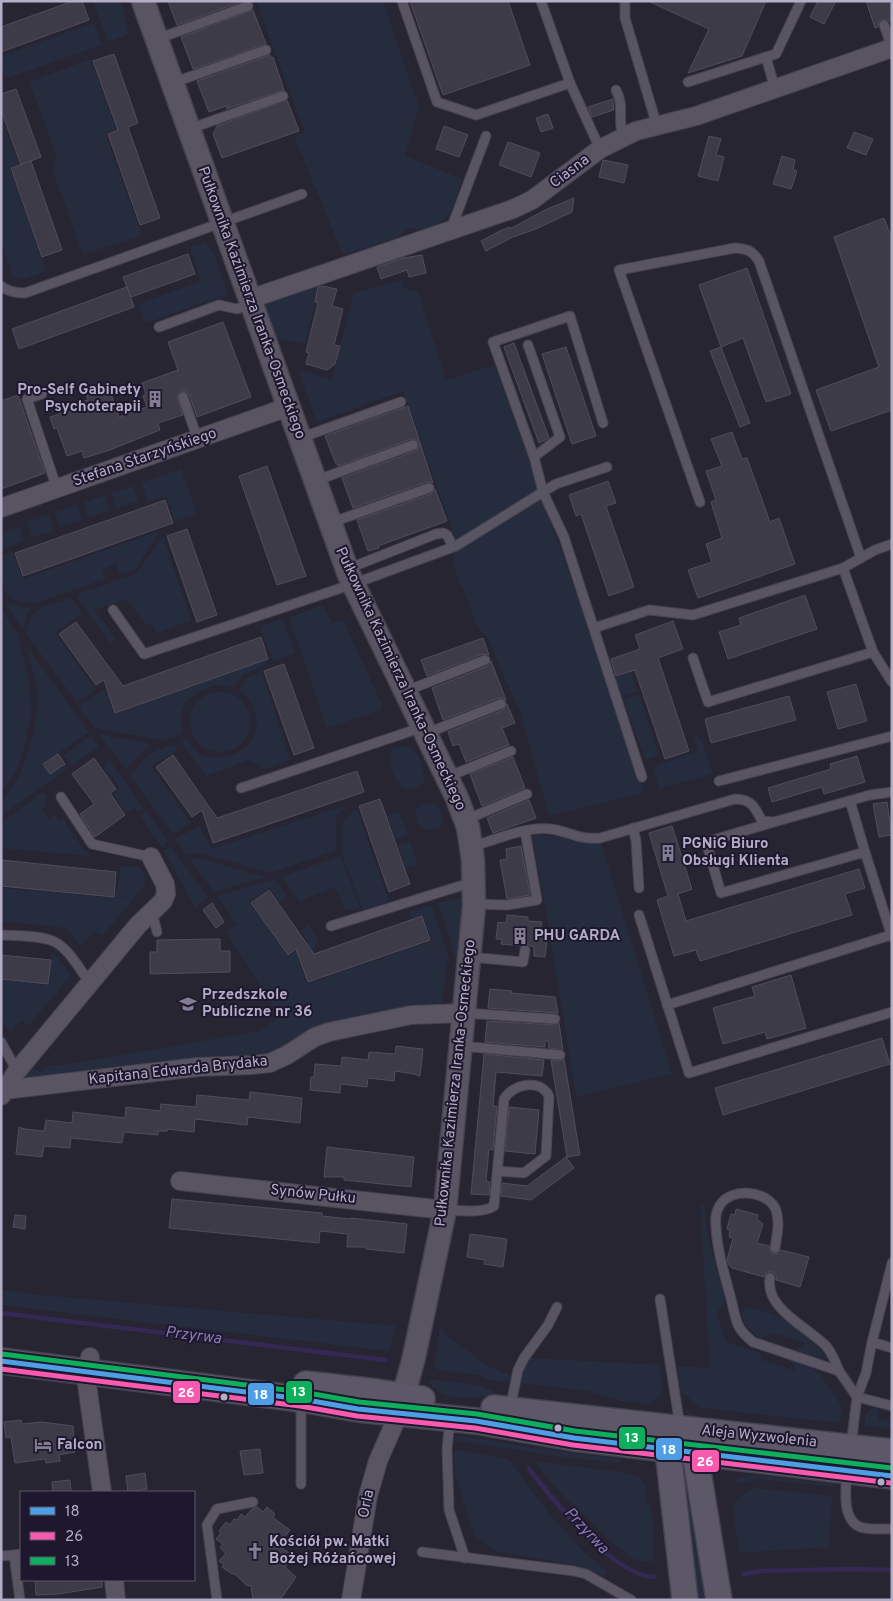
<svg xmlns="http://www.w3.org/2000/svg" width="893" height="1601" font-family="Overpass,sans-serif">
<rect width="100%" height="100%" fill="#282533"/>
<g fill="#252c3d">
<path d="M93 1H121L129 34 108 42Z"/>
<path d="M256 1H383L419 107 405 156 462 179C455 198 452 224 429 229 423 231 415 228 409 228L398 237 343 255 294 136 305 132Z"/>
<path d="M94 23 101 45 5 79 1 69V56Z"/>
<path d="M91 59 116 129 105 133 142 236 83 254 53 171 56 154 29 82Z"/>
<path d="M1 114 19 164 10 168 46 271 23 279 13 277 1 242Z"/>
<path d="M205 242 214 253 228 294 146 323 139 304 201 281 190 247Z"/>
<path d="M402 280 405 289 418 291 446 380 495 365 634 756 644 793 549 816 521 715 487 637 478 628 454 567V535L403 391 317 422 298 370 332 379 354 293Z"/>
<path d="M320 281 305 344 272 337 264 306 266 302Z"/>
<path d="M181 469 197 514 175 521 167 496 148 502 141 483Z"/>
<path d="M133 486 138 501 116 508 111 493Z"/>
<path d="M105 495 110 510 88 518 83 503Z"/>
<path d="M77 505 82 520 60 527 55 512Z"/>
<path d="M49 515 54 530 32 537 27 522Z"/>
<path d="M20 526 25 541 1 549V532Z"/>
<path d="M160 531 135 570 120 574 116 564 102 569 105 579 35 603C0 603 1 587 1 555L12 551 23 579Z"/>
<path d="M163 536 191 620 157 633 152 624 148 626 126 599 94 610 116 640 110 643 77 597 83 592 136 574Z"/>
<path d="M71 598 82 614 55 633 96 690 77 702 26 634C32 604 44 607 71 598Z"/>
<path d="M6 603 17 606 31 608 26 617 23 629 13 615Z"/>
<path d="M323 605 332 623 343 620 381 703V710L327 728 289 618Z"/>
<path d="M1 609 18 635 28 677 32 712 22 756 16 771 1 793Z"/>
<path d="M282 619 295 653 273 661 260 627Z"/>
<path d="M27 647 89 732 43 764 50 774 65 764 68 768 1 816V802L16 782 24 765 34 730 38 699 36 685Z"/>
<path d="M269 659 265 665 243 675 233 687 215 685 196 693 185 703 181 713 183 734 163 740 95 728 78 706 106 689 114 714Z"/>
<path d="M262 672 290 760 265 769C259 766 256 762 249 760L206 776 181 742 187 740C191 744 195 751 200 754 204 757 210 757 215 757 241 758 263 739 255 711 253 702 246 695 239 689L248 677Z"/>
<path d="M631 672 638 691 621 697 615 678Z"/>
<circle cx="220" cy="722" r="30"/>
<path d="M639 694 659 755 646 760 623 700Z"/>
<path d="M99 734 150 744 126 769Z"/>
<path d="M695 735 702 740 713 774 659 788 653 767 698 751 694 738Z"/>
<path d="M91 736 99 747 71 766 64 755Z"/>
<path d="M174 744 178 750 151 766 191 823 173 834 130 775 151 753Z"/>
<path d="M404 746C419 748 425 769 424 782L413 789C410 789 407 789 405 788 393 781 388 762 392 750Z"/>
<path d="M110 761 143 808 137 812 134 808 127 813 113 794 120 789 104 766Z"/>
<path d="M43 792 47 797 43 800 47 806 42 810 49 819 55 815 59 821 63 819 84 850 91 856 1 848V823Z"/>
<path d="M350 804 336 815V850L271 873 199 853 186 855 175 839 200 826 211 849Z"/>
<path d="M423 804 438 805 444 822 438 829 425 830 417 823 415 810Z"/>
<path d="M357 809 389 901 363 910 342 855 343 820Z"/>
<path d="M144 812 148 813 167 840V841L162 847 140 816Z"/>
<path d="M399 812 408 835 396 839 387 816Z"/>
<path d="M540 835 557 836 581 843H601L672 1074 576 1097 546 910 532 836Z"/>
<path d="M410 841 418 864 406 868 398 845Z"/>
<path d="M171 847 208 898 195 907 164 851Z"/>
<path d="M340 856 361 909 352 910 345 909 335 887 300 901 281 877Z"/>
<path d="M199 858 264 877 214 892 190 860Z"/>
<path d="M120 866 139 867C152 883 143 886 132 900L117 893Z"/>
<path d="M274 879 287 896 279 902 270 888 249 902 288 957 308 942 301 931 308 925 318 938 313 951V953L298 959 307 984 432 941 423 915 412 919 409 912 431 905 448 953 442 1006 415 1008 320 1026 306 1031 272 1054 186 1059 23 1082 21 1081 32 1068 42 1072 48 1065 55 1066 260 1031 280 1016 226 932 237 924 218 896Z"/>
<path d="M1 888 114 898 115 893 132 901 102 936 95 931 81 946 66 928 1 921Z"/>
<path d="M456 898H460L464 902 460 964 454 957 451 941 438 903Z"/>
<path d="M52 953 57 958 71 975 28 1026 21 1021 11 1032 1 1020V980L49 985Z"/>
<path d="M700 1204H704L708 1237 725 1300 717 1313 726 1342 760 1353 762 1360 796 1371 791 1360 811 1367 820 1374 841 1405 842 1416 839 1423 702 1408C693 1405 689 1394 680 1392L677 1366 710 1368Z"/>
<path d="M1 1290 41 1295 396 1326 389 1351 1 1305Z"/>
<path d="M750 1308C759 1310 769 1312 777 1316 790 1322 818 1345 826 1357V1359L795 1350 806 1343 773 1333 761 1339C752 1333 740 1322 743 1310Z"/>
<path d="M440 1328 443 1329V1333L488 1366 511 1376 510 1382 490 1380 479 1375 438 1370 434 1365Z"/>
<path d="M531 1358 659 1365 663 1393 660 1394 651 1403 643 1404 631 1400 626 1402 588 1391 521 1383 523 1371Z"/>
<path d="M428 1379 478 1385 494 1391V1396C474 1397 438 1404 428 1379Z"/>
<path d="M872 1408H877L879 1410 878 1419 892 1423V1428L865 1426V1415Z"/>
<path d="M684 1410C691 1411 693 1416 699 1418L830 1431 824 1433 694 1419Z"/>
<path d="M459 1436 564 1452 622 1459 619 1463 571 1458 453 1440Z"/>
<path d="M454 1450 508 1459 551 1516 585 1553 607 1571 603 1576 585 1568 564 1563 499 1552 475 1537 454 1471Z"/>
<path d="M534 1461 628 1473 640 1477 645 1487 647 1504 651 1505 654 1534V1561H642L634 1559 609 1540 554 1486Z"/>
<path d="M753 1475 833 1484 837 1487 757 1479 740 1483H732L742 1477Z"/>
<path d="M756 1488 832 1496 829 1547 739 1553 733 1507C738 1497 745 1490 756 1488Z"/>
<path d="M684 1502H691L703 1585 706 1600H696Z"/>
</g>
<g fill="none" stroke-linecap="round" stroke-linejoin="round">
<g stroke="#342954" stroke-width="4.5">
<path d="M1 1313 385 1360"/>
<path d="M529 1469C554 1501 612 1575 654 1577"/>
<path d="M744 1574 761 1571 852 1569 892 1570"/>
</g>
</g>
<g fill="#3e3b48" stroke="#504c5c">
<path d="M73 1H82L89 20 1 52V27Z"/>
<path d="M168 1H243L177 25Z"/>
<path d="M410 1H508L530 65 443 95Z"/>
<path d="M648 1H766L742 56 688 73 709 29Z"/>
<path d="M818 1H836L824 24 810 17Z"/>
<path d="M866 1H892V22L882 19 879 21 878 27 875 28Z"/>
<path d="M253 10 266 44 193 69 181 37Z"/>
<path d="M114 54 138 123 128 127 160 218 140 225 108 134 118 130 93 61Z"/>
<path d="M270 55 271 58 273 57 284 90 226 109 229 105 209 112 197 81Z"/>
<path d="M16 89 41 157 21 165 1 110V94Z"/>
<path d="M613 99 614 110 592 117 588 107Z"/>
<path d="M287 100 299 131 222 158 213 134 217 126Z"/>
<path d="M548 114 553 128 541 132 536 118Z"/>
<path d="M444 126 468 135 459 157 436 149Z"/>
<path d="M854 132 873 139 866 155 847 148Z"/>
<path d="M709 136 721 139 716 155 724 157 718 181 698 176Z"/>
<path d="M508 142 540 153 531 177 499 165Z"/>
<path d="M782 156 795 160 793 170 797 171 791 189 773 184Z"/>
<path d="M603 160 628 165 624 183 599 177Z"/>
<path d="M31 161 62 250 42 257 11 168Z"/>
<path d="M574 198 572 212 536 229 513 237 486 251 481 241 502 230 510 227V229L545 210Z"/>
<path d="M884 218 892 239V410L831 431 816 390 879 367 834 237Z"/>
<path d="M188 254 195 274 131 297 123 277Z"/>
<path d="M422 255 426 273 409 277 407 270 381 279 377 267 403 258Z"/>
<path d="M747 268 791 394 766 402 743 338 721 347 699 285Z"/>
<path d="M322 286 337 289 332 306 343 309 334 345 340 346 335 364 327 370 306 364 309 353 306 352 318 303 315 302 318 287Z"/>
<path d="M127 287 134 307 19 349 12 329Z"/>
<path d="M223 322 251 397 197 417 189 394 185 391H181L177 396 183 415 158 423 160 430 107 451 84 458 82 451 67 456 57 428 54 429 50 417 60 414 59 410 88 400 86 393 108 385 119 417 147 407 143 396 146 394 142 383 178 370 168 342Z"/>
<path d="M514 343 549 438 539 443 504 347Z"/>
<path d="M566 347 596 436 572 444 542 354Z"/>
<path d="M721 347 750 423 740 427 710 351Z"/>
<path d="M18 395 45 473 1 489V401Z"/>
<path d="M408 406 433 483 427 482 353 508 342 478 415 451 419 447V442L415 439H411L338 466 337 464H336L325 436Z"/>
<path d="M732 432 742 459 747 458 770 522 779 518 795 564 698 598 688 570 712 562 706 544 722 538 711 502 716 500 706 471 722 466 711 439Z"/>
<path d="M267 466 306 576 277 585 239 476Z"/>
<path d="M608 481 616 503 606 506 634 587 609 596 581 514 576 516 569 495Z"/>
<path d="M435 489 447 521 378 546 379 548 368 551 357 520 431 494Z"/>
<path d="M165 500 173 523 23 576 15 553Z"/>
<path d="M187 529 217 615 197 622 167 536Z"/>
<path d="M805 595 817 629 728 659 719 632 741 625 739 618Z"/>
<path d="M673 621 683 649 658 658 689 751 665 759 635 670 616 676 611 659 640 649 635 635Z"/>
<path d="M76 622 123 686 261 637 268 659 115 713 104 680 96 685 59 634Z"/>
<path d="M483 638 489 655 483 654 427 676 421 660Z"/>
<path d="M491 661 506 700 499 698 443 720 432 688 487 666Z"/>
<path d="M284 664 314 748 294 755 264 671Z"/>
<path d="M856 684 867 721 838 729 827 692Z"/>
<path d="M789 696 796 720 711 743 705 719Z"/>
<path d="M507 704 515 723 502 728 509 745 466 762 459 744 453 746 448 732 503 710Z"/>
<path d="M58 754 65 764 50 774 43 764Z"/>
<path d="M173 755 217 818 357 771 364 792 213 843 202 810 192 817 156 767Z"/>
<path d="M857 756 865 782 824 794 822 787 772 802 768 788 831 769 830 764Z"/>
<path d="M513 757 525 788 482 806 470 774Z"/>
<path d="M94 758 116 789 110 793 125 815 95 837 80 814 94 804 72 774Z"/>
<path d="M380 799 410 884 389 892 359 806Z"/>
<path d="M529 800 536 818 493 833 487 818Z"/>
<path d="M887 802 892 835 879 837 873 804Z"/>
<path d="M672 826 692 889 678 894 686 921 859 869 865 888 845 894 852 915 700 961 696 950 674 956 657 900 668 896 649 833Z"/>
<path d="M521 846 530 895 507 899 500 860 507 859 506 849Z"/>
<path d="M1 860 116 872 114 897 1 886Z"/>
<path d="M269 890 314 954 422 916 430 940 308 982 296 949 288 955 251 903Z"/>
<path d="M212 903 224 922 216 928 203 910Z"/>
<path d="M507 915 528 917V921L542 922 540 932 545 933 544 941H547L545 957 534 956V947L526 944 521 946 501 944 502 939H496L498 922 506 923Z"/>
<path d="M220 939V951H230V972L150 974V952H157V940Z"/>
<path d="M1 955 51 960 48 984 1 979Z"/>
<path d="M791 975 806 1028 767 1039 765 1032 723 1044 713 1008 755 996 752 987Z"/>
<path d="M490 989 512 991 511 993 555 997 558 1013 488 1008Z"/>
<path d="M487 1021 555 1025 559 1023 563 1050 549 1048 548 1041H545V1047L485 1042Z"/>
<path d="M882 1038 890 1064 723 1115 715 1088Z"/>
<path d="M396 1046 423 1049 420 1076 414 1074 395 1071 394 1081 368 1078 367 1087 341 1084 340 1093 310 1090 311 1077H314L315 1064 341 1066 342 1057 368 1060 369 1052 395 1054Z"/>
<path d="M484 1054 544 1060 542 1076 496 1072 493 1106H497L493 1150 489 1149 486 1181 490 1182 489 1195 471 1194Z"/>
<path d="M564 1059 580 1155 567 1157 551 1060 560 1061Z"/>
<path d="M250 1092 302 1098 300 1123 248 1117 247 1125 195 1119 194 1132 167 1129V1131H158V1135L124 1132 122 1143 71 1138 70 1148 44 1146 42 1157 16 1154 19 1127 25 1129 44 1131 46 1120 72 1123 73 1112 125 1118 126 1107 160 1111 161 1104 196 1107 197 1095 249 1100Z"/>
<path d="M509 1107 539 1110 535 1154 505 1151Z"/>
<path d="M327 1147 414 1157 411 1187 344 1180V1177H324Z"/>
<path d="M566 1157 574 1168 531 1200 501 1196 502 1183 527 1186Z"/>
<path d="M172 1199 322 1213V1216L350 1219V1218L407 1224 404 1253 366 1249V1247H347L348 1234 320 1231 319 1243 169 1228Z"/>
<path d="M736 1209 758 1215 757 1219 763 1224 757 1243 769 1246 771 1253 777 1254 781 1250 809 1257 800 1287 776 1280V1275L773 1272H767L764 1277 732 1268 729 1265 727 1260 733 1238 729 1237 730 1230 727 1229 731 1214 735 1215Z"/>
<path d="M15 1215 26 1216 25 1229 13 1227Z"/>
<path d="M470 1234 507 1239 503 1267 484 1264 485 1260 467 1257Z"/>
<path d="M21 1420 22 1424 42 1422 73 1426 75 1452 59 1455 60 1461 46 1463 45 1459 15 1463 11 1437 6 1438 4 1422Z"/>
<path d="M260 1449 263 1473 244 1475 240 1451Z"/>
<path d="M145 1473 147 1489 128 1492 126 1476Z"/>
<path d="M70 1480 71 1492H53L52 1482Z"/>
<path d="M257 1507 263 1512 267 1507 275 1514 273 1516 275 1519 290 1530 281 1542 285 1545 282 1548 293 1556 285 1567 296 1577 280 1600H253L251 1586 246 1585 235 1574H232L222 1567 224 1564 219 1561 226 1553 220 1548 223 1544 216 1539 221 1533 219 1531 226 1522 230 1525 234 1519 237 1520 241 1514 245 1517 252 1509Z"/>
<path d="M35 1580H102V1587L59 1594 36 1595Z"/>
</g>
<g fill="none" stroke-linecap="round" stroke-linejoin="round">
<g stroke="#45414d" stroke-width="11">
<g id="service">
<path d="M402 1 437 102 476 115 570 83"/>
<path d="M541 1 570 83 600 149"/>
<path d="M625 1V18L657 126"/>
<path d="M884 25 892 47"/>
<path d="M157 39 248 6"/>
<path d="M688 82 766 57"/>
<path d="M172 83 266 50"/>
<path d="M775 89 766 57 776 54 801 1"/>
<path d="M616 90C625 106 617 120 623 136"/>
<path d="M189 129 283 96"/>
<path d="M451 229 486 136"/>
<path d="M1 286C8 292 16 293 25 293L302 194"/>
<path d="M159 327 219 305 237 309 251 304"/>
<path d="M528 345 560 437 534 457"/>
<path d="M42 394 27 399 57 489"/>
<path d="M183 397 198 440"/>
<path d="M300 438 401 402"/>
<path d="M607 467 556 484 543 492 564 537 642 777"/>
<path d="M315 481 413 445"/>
<path d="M700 502 619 270 735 248C747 249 752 250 759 261L861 558"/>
<path d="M330 523 429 488"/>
<path d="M843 568 875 550 892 544"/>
<path d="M347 569 436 534 443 533 447 535 453 547"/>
<path d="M113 610 144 654 353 584 456 546 543 492 534 457 493 342 570 316 603 423"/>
<path d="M594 628 649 610 693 615 843 568 873 652"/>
<path d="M693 658 708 702 873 652 892 682"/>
<path d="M406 691 485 660"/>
<path d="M427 733 501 704"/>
<path d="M447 777 511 751"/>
<path d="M719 781 892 736"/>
<path d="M241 788 423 727"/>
<path d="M61 797 92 844 151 857"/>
<path d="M850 801 865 852"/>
<path d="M465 820 527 794"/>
<path d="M771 823 706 842 721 893 865 852 892 937"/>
<path d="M633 828 636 841 639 888"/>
<path d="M471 847C494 840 527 826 551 829 571 832 578 840 600 838L735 799C751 799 755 807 762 821L774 822 870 795 892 792"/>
<path d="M474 904 507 905 537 900 525 831"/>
<path d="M152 912 157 932"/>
<path d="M639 915 689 1073 892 1012"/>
<path d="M331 926 473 882"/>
<path d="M1 935C17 936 38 935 53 941 69 948 79 969 90 983"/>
<path d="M470 957 523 962 525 950"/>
<path d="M667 1005 891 935"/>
<path d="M464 1013 555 1019"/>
<path d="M1 1042 17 1071"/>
<path d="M461 1046 560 1055"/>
<path d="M445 1210C460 1210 482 1214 494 1206L504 1099C513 1084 540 1078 549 1096L546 1156 524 1173 498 1171"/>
<path d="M770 1278C764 1309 811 1329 827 1347 833 1355 836 1363 839 1371L753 1342C747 1337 741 1332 738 1325 734 1315 733 1305 730 1295 724 1273 717 1249 716 1227 715 1219 716 1211 720 1205 731 1187 768 1190 776 1210 780 1222 777 1236 775 1248"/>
<path d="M660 1299 680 1426"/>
<path d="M872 1342 892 1263"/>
<path d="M839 1371 857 1397 892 1406"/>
<path d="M510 1409 518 1370 524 1358 548 1325 557 1307"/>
<path d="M450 1421 447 1449 449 1510 465 1558"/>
<path d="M851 1446 857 1397 866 1373 872 1342 892 1348"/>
<path d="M847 1471C846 1487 841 1519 860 1527 869 1530 882 1529 892 1529"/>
<path d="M301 1484V1401"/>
<path d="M422 1552 574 1571 586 1574 631 1600"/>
<path d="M1 1556 14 1555"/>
<path d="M20 1600 14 1555 21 1554"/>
<path d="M217 1600 207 1525 217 1509 253 1502"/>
</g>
</g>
<g stroke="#45414d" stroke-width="20">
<g id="minor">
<path d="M250 299 513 209 532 200 600 149 636 131 696 116 892 48"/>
<path d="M1 508 288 407"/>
<path d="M4 1090 198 1067 252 1065 270 1063 287 1055 315 1037 329 1032 411 1015 464 1013"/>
<path d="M1 1096 17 1071 90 983 138 925 163 901 166 894 165 884 151 857"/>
<path d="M180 1181 445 1210"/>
<path d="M90 1357 87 1384 89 1399 102 1492"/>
<path d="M114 1580 116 1600"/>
<path d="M351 1600 368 1496 378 1461 399 1413"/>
</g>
</g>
<g stroke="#45414d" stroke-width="25">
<path id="tertiary" d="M143 1 349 575 457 798 468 827 473 860 474 906 445 1210 414 1357 399 1413"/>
</g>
<g stroke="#454250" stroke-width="28">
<g id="secondary">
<path d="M1 1361 301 1399 358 1409 476 1421 574 1438 892 1476"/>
<path d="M306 1384 377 1392 422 1399"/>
<path d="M494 1408 892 1452"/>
<path d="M677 1435 668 1450 685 1600"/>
<path d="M687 1439 695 1453 719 1600"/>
</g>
</g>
<use href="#service" stroke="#585462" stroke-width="9"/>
<use href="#minor" stroke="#585462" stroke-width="18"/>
<use href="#tertiary" stroke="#585462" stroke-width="22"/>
<use href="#secondary" stroke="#5c5867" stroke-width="25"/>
<g stroke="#1e182e" stroke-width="9">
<path id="bus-1" d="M1 1361 301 1399 358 1409 476 1421 574 1438 892 1476"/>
</g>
<g stroke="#1e182e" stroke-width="9">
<path id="bus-2" d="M1 1369 300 1406 357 1416 475 1428 573 1445 891 1483"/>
</g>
<g stroke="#1e182e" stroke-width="9">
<path id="bus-3" d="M2 1354 302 1392 359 1402 477 1414 575 1431 892 1468"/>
</g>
<use href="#bus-1" stroke="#4d9ee5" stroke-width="5"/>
<use href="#bus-2" stroke="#f75aaf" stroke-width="5"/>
<use href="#bus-3" stroke="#0daf5c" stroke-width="5"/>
</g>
<defs>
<g id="building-bare" transform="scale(1.35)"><path d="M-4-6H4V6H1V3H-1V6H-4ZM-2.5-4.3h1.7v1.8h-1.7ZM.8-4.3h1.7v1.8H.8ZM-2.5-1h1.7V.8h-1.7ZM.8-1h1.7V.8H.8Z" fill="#837d93" stroke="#1e182e" stroke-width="2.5" paint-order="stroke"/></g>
<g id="school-bare" transform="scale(1.35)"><path d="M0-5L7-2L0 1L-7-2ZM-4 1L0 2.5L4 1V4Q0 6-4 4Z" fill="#837d93" stroke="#1e182e" stroke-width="2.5" paint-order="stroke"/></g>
<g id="hotel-bare" transform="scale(1.35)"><path d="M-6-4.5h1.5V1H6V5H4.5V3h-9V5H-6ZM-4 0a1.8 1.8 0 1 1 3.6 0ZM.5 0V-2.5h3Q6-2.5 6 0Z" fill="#837d93" stroke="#1e182e" stroke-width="2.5" paint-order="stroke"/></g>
<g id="church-bare" transform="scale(1.35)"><path d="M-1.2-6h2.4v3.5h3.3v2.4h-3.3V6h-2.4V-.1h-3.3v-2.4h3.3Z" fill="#837d93" stroke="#1e182e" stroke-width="2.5" paint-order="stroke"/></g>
</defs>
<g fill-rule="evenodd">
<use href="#building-bare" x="155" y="399"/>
<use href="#building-bare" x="668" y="853"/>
<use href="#building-bare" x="520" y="936"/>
<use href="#school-bare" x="188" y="1004"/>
<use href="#hotel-bare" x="43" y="1445"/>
<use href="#church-bare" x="255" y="1551"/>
</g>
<g fill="#b4adc6" stroke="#1e182e" stroke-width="2">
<circle cx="224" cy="1397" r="4.5"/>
<circle cx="558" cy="1428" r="4.5"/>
<circle cx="881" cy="1482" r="4.5"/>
</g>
<g text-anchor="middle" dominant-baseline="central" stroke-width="4" stroke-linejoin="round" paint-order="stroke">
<g font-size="15" fill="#b4adc6" stroke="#1e182e">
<text transform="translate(570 172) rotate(-37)">Ciasna</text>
<text transform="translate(251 303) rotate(70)">Pułkownika Kazimierza Iranka-Osmeckiego</text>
<text transform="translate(145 458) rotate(-19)">Stefana Starzyńskiego</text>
<text transform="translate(400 679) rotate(65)">Pułkownika Kazimierza Iranka-Osmeckiego</text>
<text transform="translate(178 1071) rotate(-6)">Kapitana Edwarda Brydaka</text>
<text transform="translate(456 1083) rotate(-84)">Pułkownika Kazimierza Iranka-Osmeckiego</text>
<text transform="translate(313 1195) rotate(6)">Synów Pułku</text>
<text transform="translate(759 1437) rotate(6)">Aleja Wyzwolenia</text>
<text transform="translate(367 1504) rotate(-78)">Orla</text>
</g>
<g font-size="15" font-weight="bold" fill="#b4adc6" stroke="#1e182e" text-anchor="start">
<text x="141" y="390" text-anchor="end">Pro-Self Gabinety<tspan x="141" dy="17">Psychoterapii</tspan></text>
<text x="682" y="844">PGNiG Biuro<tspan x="682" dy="17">Obsługi Klienta</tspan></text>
<text x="534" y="936">PHU GARDA</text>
<text x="202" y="995">Przedszkole<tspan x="202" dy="17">Publiczne nr 36</tspan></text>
<text x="57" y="1445">Falcon</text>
<text x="269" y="1542">Kościół pw. Matki<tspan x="269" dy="17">Bożej Różańcowej</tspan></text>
</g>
<g font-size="16" font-style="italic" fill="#897ab5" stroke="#1e182e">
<text transform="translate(193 1336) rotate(7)">Przyrwa</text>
<text transform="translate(586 1531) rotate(47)">Przyrwa</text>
</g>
</g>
<g stroke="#1e182e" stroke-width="2">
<rect x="285" y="1380" width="28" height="24" rx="5" fill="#0daf5c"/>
<rect x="172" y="1380" width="29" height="24" rx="5" fill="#f75aaf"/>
<rect x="247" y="1382" width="28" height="24" rx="5" fill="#4d9ee5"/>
<rect x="618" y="1426" width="28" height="24" rx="5" fill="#0daf5c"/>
<rect x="655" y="1437" width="28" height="24" rx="5" fill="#4d9ee5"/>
<rect x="691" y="1449" width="29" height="24" rx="5" fill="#f75aaf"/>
</g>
<g font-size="14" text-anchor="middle" font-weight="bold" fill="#fff">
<text x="299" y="1396">13</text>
<text x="186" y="1397">26</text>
<text x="261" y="1399">18</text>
<text x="632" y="1442">13</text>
<text x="669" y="1454">18</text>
<text x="705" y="1466">26</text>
</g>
<rect width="893" height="1601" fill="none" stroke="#b4adc6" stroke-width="5"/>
<rect x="20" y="1491" width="175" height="90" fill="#1e182e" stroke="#5a546b"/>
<rect x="30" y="1507" width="25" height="8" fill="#4d9ee5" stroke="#5a546b"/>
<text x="65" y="1516" font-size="15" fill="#b4adc6">18</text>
<rect x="30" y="1532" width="25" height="8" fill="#f75aaf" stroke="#5a546b"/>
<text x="65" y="1541" font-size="15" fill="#b4adc6">26</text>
<rect x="30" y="1557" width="25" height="8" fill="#0daf5c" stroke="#5a546b"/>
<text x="65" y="1566" font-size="15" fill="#b4adc6">13</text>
</svg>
